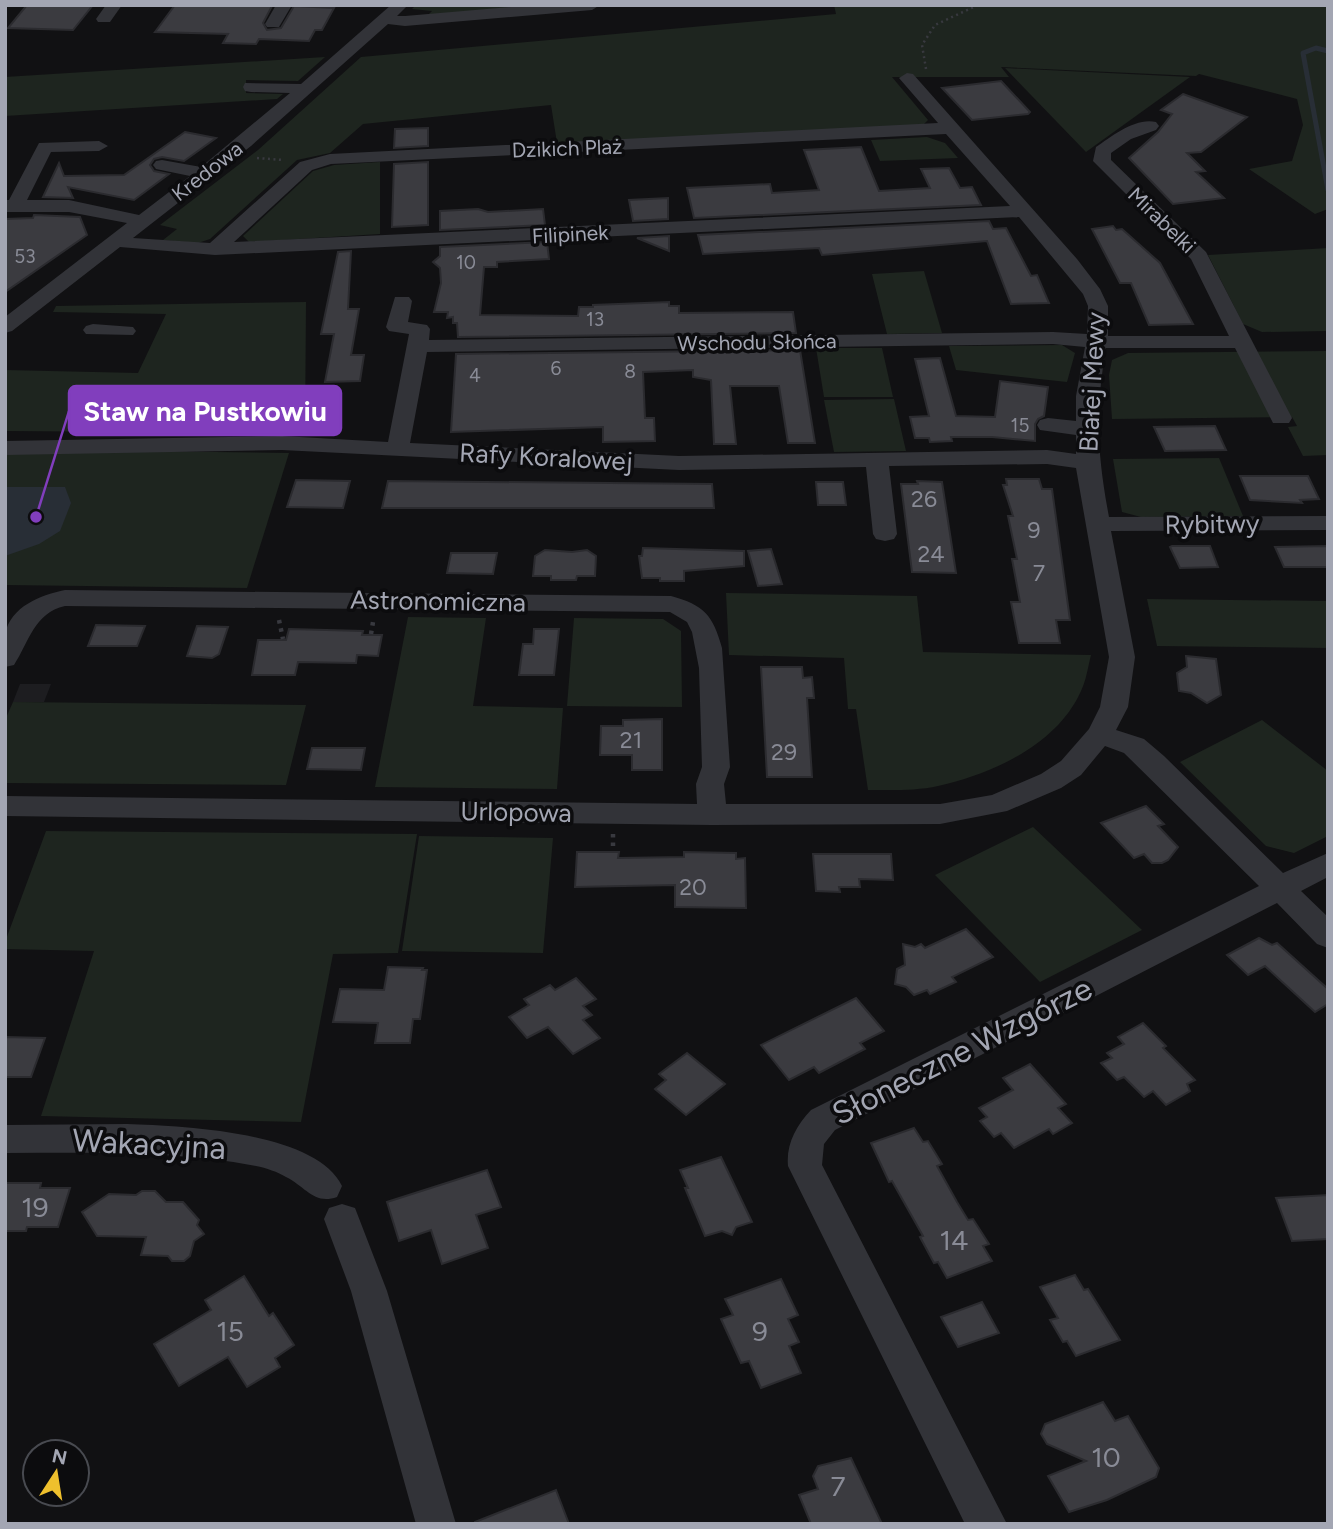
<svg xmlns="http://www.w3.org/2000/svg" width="1333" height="1529" font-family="Figtree,sans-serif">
<rect width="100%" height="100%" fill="#111113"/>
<path fill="#1d1d20" d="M20 684H51L44 702H13Z"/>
<g fill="#1e251f">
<path d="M416 5H527V6L428 15 432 11 412 9Z"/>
<path d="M834 5H1328V209L1315 214 1249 169 1292 161 1303 125 1297 99 1199 74 1196 76 1001 67 1009 77H892L928 120 921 127 557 143 551 105 363 124 330 153 297 160 210 239 198 243 163 240 177 229 160 225 258 150 361 57 836 14Z"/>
<path d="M325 57 298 81 246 80V93L283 94 277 99 5 116V77Z"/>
<path d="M1005 68 1190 77 1086 152Z"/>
<path d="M927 137 945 143 958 158 880 161 871 140Z"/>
<path d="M380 162V234L249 242 243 236 313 171 334 165Z"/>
<path d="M1328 248V331L1262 332 1243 324 1208 255Z"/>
<path d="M924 271 942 333 887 334 872 274Z"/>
<path d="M306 302 305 433 5 431V370L138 373 166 314 53 312 56 306Z"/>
<path d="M1062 345 1075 353 1067 382 956 370 949 346Z"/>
<path d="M816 348H882L893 397H824Z"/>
<path d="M1328 351V455L1303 456 1288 427 1297 426 1292 417 1112 419 1109 375 1112 360 1128 353Z"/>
<path d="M894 399 906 451 834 452 824 400Z"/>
<path d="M134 451 289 453 247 588 5 585V454Z"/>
<path d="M1219 458 1243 516 1141 517 1122 512 1113 459Z"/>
<path d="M726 593 917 596 923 652 1091 655C1088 667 1086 681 1081 691 1057 745 992 774 938 786 916 791 891 790 868 790L856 709H848L844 658 729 655Z"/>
<path d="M1147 599 1328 601V648L1157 646Z"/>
<path d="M408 617 486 618 473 706 563 708 557 789 375 787Z"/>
<path d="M574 618 663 619 681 631 682 707 567 706Z"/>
<path d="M13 702 306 705 286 785 5 783V720Z"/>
<path d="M1262 720 1328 771V836L1294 853 1266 846 1180 762Z"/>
<path d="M1033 827 1142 930 1040 982 935 875Z"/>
<path d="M46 831 417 834 398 953 333 954 301 1122 41 1116 94 951 5 949V942Z"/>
<path d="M419 836 553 838 543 953 402 951Z"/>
</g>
<path fill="#282e36" d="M5 487H65L71 503 60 531 39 544 5 556Z"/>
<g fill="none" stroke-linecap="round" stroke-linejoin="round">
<path stroke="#282e36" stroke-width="5" d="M1328 51 1316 48 1303 53 1328 190"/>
</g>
<g fill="#3b3b40" stroke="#2b2b2f" stroke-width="2">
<path d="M27 5H93L73 30 8 28Z"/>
<path d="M175 5 272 6 263 23 267 30 281 28 294 6 334 8 322 30H315L309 41 259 39 256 44 223 43 228 34 155 32Z"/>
<path d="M1001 81 1030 112 1028 114 972 120 942 88Z"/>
<path d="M1183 94 1247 117 1201 152 1187 153 1205 171 1196 172 1224 198 1173 204 1129 158 1158 132 1172 114 1161 110Z"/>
<path d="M428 128V146L394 148 395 129Z"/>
<path d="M185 132 216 138 184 161 162 157 154 159 150 165 154 171 169 174 134 200 68 187 73 198 43 197 59 163 64 176 124 175Z"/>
<path d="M861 147 879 191 930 188 921 169 949 168 960 188 972 187 981 205 694 218 687 188 770 184 772 193 819 190 804 150Z"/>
<path d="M428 162V225L392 227 394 164Z"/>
<path d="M668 198V219L633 221 629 200Z"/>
<path d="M478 209 488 212 543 209 545 225 440 230V211Z"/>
<path d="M34 215 80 217 87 235 5 292V219L33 218Z"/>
<path d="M989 221 993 229 1006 228 1031 276 1037 275 1049 303 1011 304 987 241 822 255 819 248 703 254 698 235Z"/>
<path d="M1113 226 1116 230 1122 229 1160 263 1193 324 1149 325 1131 283H1120L1092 229Z"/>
<path d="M669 236V251L637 238Z"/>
<path d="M547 242 549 259 497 262V267H484L480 315 578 316 579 307H593V305L669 302V306H679V313L793 312 796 333 458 337 457 323H453V317L447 318 448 312H434L441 283 440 268 433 262 440 256V247Z"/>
<path d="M351 251 348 309H359L351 355H364L360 381 325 382 334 334H321L338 252Z"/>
<path d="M800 350 815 443H788L779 386H730L736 444H714L711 380 693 377V370L643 372 645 418H654L655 441 603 442V427L451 432 456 354Z"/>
<path d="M940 358 956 416 995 417 1000 381 1048 387 1044 416 1038 419 1035 424V441L992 437H951L952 441 930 442 929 438H915L910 417 929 416 915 359Z"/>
<path d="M1215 426 1226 450 1165 451 1154 427Z"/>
<path d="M1240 476H1308L1319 499 1300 500 1302 503 1250 500Z"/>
<path d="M1006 479H1039L1042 489H1052L1070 620H1056L1060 643H1019L1011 602H1020L1012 559H1017L1008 516H1013L1003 485H1007Z"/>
<path d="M296 480 350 481 343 508 287 507Z"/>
<path d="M388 481 712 484 714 508H382Z"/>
<path d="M917 481 942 482 956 573 912 572 901 484H918Z"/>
<path d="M816 482H843L846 505H818Z"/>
<path d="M1172 546H1210L1218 567 1180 568 1170 547Z"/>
<path d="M1328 546V567H1284L1275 547Z"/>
<path d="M643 548 744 551V566L684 571V581H660V578H642L639 556H642Z"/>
<path d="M771 549 782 584 758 586 748 551Z"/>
<path d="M545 550 572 552 587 550 596 556 595 576H577L576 580H551V576H533L535 556Z"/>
<path d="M451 553H497L493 574 447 573Z"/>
<path d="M96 625 145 626 137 646H88Z"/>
<path d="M197 626 228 627 219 654 212 658 187 656Z"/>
<path d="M289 629 363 631 362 635H382L378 656 357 655 356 663 298 662 295 675H252L258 640H286Z"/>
<path d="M534 629H559L554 675H519L523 644H533Z"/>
<path d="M1186 656 1216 659 1221 695 1207 703 1191 693 1179 691 1177 673 1187 667Z"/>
<path d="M761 667H802L803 678 812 677 814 698H807L812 777H767Z"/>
<path d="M662 719V770H632V755H600L601 726H623V720Z"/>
<path d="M312 748H365L361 770 307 769Z"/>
<path d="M1146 806 1164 824 1158 826 1178 847 1168 860 1162 863H1152L1144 854 1134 858 1101 823Z"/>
<path d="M577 852H619L618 858 684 857V852L736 853V859L745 858 746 908 675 907V885L575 887Z"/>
<path d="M813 854H891L893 880 859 879 860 887H839L840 892 816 891Z"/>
<path d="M966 929 993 957 952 977 956 982 930 994 927 990 914 995 906 987 895 984 897 969 905 965 903 944 915 947 921 944 925 948Z"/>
<path d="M1259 938 1272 945 1277 943 1328 989V1004L1315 1012 1265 966 1248 975 1227 955Z"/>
<path d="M388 967 423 968 422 970H427L420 1019H413L410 1043H375L378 1023 333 1022 340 989 384 990Z"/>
<path d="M576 978 596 999 583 1006 592 1015 583 1020 600 1038 573 1054 548 1027 527 1038 509 1017 529 1005 524 999 550 985 555 990Z"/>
<path d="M856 998 884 1031 860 1043 865 1049 819 1073 814 1067 789 1080 761 1045Z"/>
<path d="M1143 1023 1166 1046 1163 1048 1195 1080 1187 1084 1190 1091 1166 1105 1153 1091 1144 1097 1124 1077 1117 1080 1101 1063 1112 1058 1107 1053 1124 1044 1118 1037Z"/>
<path d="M5 1037 45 1038 31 1077H5Z"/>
<path d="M687 1053 725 1084 686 1115 655 1089 666 1080 659 1074Z"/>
<path d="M1030 1064 1066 1104 1058 1108 1072 1123 1053 1134 1049 1129 1014 1148 1001 1133 994 1137 980 1121 987 1117 979 1108 1013 1090 1003 1078Z"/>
<path d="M914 1128 923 1142 928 1141 942 1164 937 1166 957 1202 968 1220 973 1219 989 1244 983 1246 992 1261 947 1278 938 1262 934 1263 920 1237 923 1236 892 1181 889 1182 871 1143Z"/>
<path d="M721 1157 752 1222 736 1227 732 1235 722 1231 705 1236 685 1188H688L680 1170Z"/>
<path d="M487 1170 501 1207 476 1215 488 1248 442 1264 431 1230 399 1241 387 1202Z"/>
<path d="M5 1183H41L40 1188H70L58 1227H27L26 1231H5Z"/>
<path d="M142 1191H155L166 1202H183L199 1220 197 1225 204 1234 194 1241 190 1256 184 1261H172L168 1256 141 1255 146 1237 97 1236 82 1212 109 1194 136 1195Z"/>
<path d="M1328 1195V1239L1292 1241 1276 1198Z"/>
<path d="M1075 1275 1084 1290 1088 1289 1120 1340 1076 1356 1067 1341 1063 1342 1050 1320 1058 1318 1040 1287Z"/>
<path d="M244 1276 269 1316 273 1313 294 1345 275 1358 280 1367 247 1387 228 1357 179 1386 154 1344 211 1310 205 1300Z"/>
<path d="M781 1279 798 1315 788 1319 799 1342 789 1346 801 1373 761 1388 749 1361 741 1363 721 1319 733 1315 725 1299Z"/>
<path d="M982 1302 999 1333 958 1347 941 1317Z"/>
<path d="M1103 1402 1115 1421 1128 1416 1159 1468 1156 1477 1107 1500 1069 1512 1048 1476 1086 1461 1047 1444 1041 1434 1045 1424Z"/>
<path d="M851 1458 882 1524H811L799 1495 818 1489 813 1476 818 1466Z"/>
<path d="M556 1490 569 1524H475V1522Z"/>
</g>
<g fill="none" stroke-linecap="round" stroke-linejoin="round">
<g stroke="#38393f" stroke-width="2.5" stroke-dasharray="2 3.5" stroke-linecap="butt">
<path d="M926 69 922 45 935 25 978 5"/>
<path d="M257 158 283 160"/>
</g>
<g stroke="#38393f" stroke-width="4.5" stroke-dasharray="3.5 5" stroke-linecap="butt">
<path d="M279 620 283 639"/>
<path d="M371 634 373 622"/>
<path d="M613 834V851"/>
</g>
<g fill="#323338" fill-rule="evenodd">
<path d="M106 5H122L110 22H98L96 19Z"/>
<path d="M276 5H292L279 27H267L265 24Z"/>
<path d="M391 5H408L397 16H405L535 5H600L592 10 405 26 388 24 251 146 133 238 210 243 300 162 330 154 938 123 899 78 907 73 913 74 1077 259 1100 289 1108 306V336H1229L1191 259 1093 161 1096 147C1112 136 1136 117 1156 122L1159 126 1156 130 1131 139 1111 153V160L1206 252 1292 418 1289 423H1273L1235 348H1106C1095 412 1097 453 1109 517L1328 516V530L1111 531 1135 657 1128 707 1116 730 1144 739 1164 756 1283 873 1328 853V877L1301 891 1328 917V948L1317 944 1277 903 835 1130 824 1144 822 1165 1007 1524H965L788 1166C786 1144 796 1126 811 1110L1259 886 1124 753 1105 746 1081 775 1061 788 1007 811 940 824 712 825 5 816V796L697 804 696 784 702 767 699 668 692 632 687 622 670 612 65 606C34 613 29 642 14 665L5 667C5 657 3 644 5 634 11 606 41 595 65 590L671 596C704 605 713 615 722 648L730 767 724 784 726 804H940L992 795 1041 774 1061 761 1089 729 1100 707 1109 657 1076 468 1047 464 889 466 897 534 894 539 885 541 876 539 873 534 866 467 679 470 282 450 5 455V441L282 436 388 442 409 334 389 331 386 327 395 297H409L412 301 408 322 427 325 430 329 429 340 1053 332 1087 334 1088 306 1083 294 1019 217 215 255 120 247 12 331 5 333V317L127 223 69 212H5V200H9L39 143 99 141 108 146 99 151 51 152 27 200H69L139 215 190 176 156 169 153 165 156 161 162 160 201 167 290 93 251 92 245 91 243 87 245 83 301 84ZM946 134 1010 206 234 242 312 170 331 164ZM1053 344 1085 347 1076 396V421L1048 418 1040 420 1037 425 1040 430 1076 435V454L1047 450 679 456 410 443 427 352Z"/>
<path d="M93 324 133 327 136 331 133 335 86 334 83 330 86 326Z"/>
<path d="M127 1124C181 1126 316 1131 342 1186L337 1197C314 1205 306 1187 286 1177 278 1172 266 1168 256 1166 173 1150 89 1153 5 1153V1125Z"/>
<path d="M342 1204 355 1208 387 1291 456 1524H416L351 1291 324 1219 329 1208Z"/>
</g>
</g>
<g text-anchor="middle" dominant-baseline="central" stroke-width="7" stroke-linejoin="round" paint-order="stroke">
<g font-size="19" fill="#898b96">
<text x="25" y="256">53</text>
<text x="466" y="262">10</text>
<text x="595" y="319">13</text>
<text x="556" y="368">6</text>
<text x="630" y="371">8</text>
<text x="475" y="375">4</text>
<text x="1020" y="425">15</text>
</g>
<g font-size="21" fill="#a3a6b3" stroke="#0c0c0e">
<text transform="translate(567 148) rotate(-2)">Dzikich Plaż</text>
<text transform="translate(207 171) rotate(-38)">Kredowa</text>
<text transform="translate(1162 220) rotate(44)">Mirabelki</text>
<text transform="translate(570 234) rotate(-3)">Filipinek</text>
<text transform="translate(757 342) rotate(-1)">Wschodu Słońca</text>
</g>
<g font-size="23" fill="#898b96">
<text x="924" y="499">26</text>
<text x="1034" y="530">9</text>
<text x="931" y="554">24</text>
<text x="1039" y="573">7</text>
<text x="631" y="740">21</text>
<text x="784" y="752">29</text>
<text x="693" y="887">20</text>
</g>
<g font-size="26" fill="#a3a6b3" stroke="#0c0c0e">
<text transform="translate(1092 382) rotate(-87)">Białej Mewy</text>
<text transform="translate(546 457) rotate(3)">Rafy Koralowej</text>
<text transform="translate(1212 524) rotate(-1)">Rybitwy</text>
<text transform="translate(438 601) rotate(1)">Astronomiczna</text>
<text transform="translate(516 812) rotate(1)">Urlopowa</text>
</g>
<g font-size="28" fill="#898b96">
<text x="35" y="1207">19</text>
<text x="954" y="1240">14</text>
<text x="230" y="1331">15</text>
<text x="760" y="1331">9</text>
<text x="1106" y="1457">10</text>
<text x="838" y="1486">7</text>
</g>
<g font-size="32" fill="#a3a6b3" stroke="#0c0c0e">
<text transform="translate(962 1051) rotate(-27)">Słoneczne Wzgórze</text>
<text transform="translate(149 1144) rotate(3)">Wakacyjna</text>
</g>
</g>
<path fill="none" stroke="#813ebd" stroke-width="2.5" d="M36 517L69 411"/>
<circle fill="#813ebd" stroke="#0c0c0e" stroke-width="2.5" cx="36" cy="517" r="7"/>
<rect fill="#813ebd" stroke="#813ebd" stroke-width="2.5" x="69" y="386" width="272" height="49" rx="7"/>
<g font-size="28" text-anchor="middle" font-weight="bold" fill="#fff">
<text x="205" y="421">Staw na Pustkowiu</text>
</g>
<rect width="1333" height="1529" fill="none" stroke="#a3a6b3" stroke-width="14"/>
<g transform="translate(56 1473) rotate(12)"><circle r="33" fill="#0c0c0e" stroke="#484a50" stroke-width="2"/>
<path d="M0-5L12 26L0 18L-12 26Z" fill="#efc02d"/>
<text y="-10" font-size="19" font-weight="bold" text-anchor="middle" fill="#a3a6b3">N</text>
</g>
</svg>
